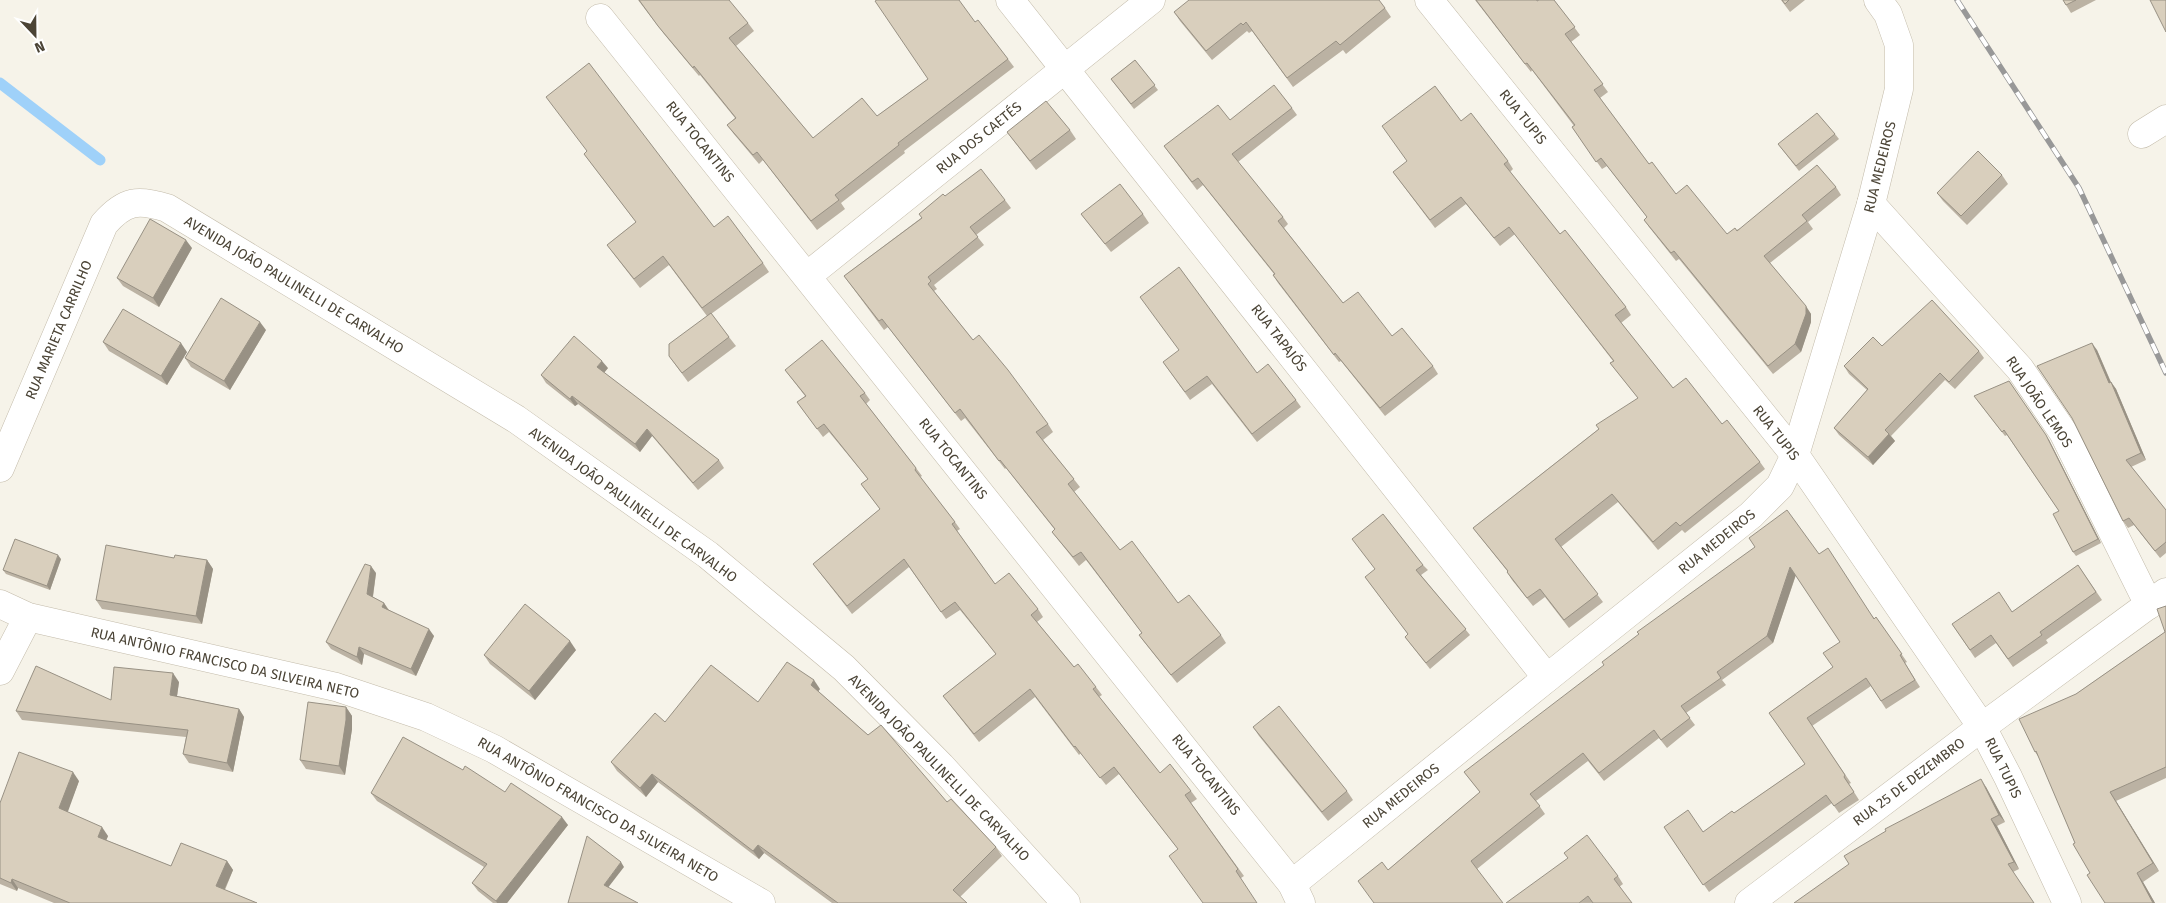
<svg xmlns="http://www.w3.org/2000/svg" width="2166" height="903" font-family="'Fira Sans',sans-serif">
<rect width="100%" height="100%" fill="#f6f3e9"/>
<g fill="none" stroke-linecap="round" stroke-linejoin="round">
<path stroke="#9fd1f9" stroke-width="11" d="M0 83 100 160"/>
<g stroke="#c3bbaa" stroke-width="29">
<g id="street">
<path d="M1010 0 1547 678"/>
<path d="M1429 0 1795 455 1982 727 2008 777 2067 903"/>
<path d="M600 18 1292 884 1301 903"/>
<path d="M2142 134 2166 119"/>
<path d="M1871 204 2020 369 2063 432 2149 605"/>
<path d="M807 276 1151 0"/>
<path d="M0 468 104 224C125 200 138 199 167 208L516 419 708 555 844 668 941 766 1066 903"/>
<path d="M0 604 28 617 336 687 426 717 494 749 761 903"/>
<path d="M0 671 28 617"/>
<path d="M1292 884 1547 678 1751 515 1780 486 1795 455 1871 204 1899 89V45L1888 14 1878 0"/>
<path d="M1749 903 1982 727 2166 592"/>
</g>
</g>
<use href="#street" stroke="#fff" stroke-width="28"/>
<g stroke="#989898" stroke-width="5.5">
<path id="rail" d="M1957 0 2079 188 2166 373"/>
</g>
<use href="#rail" stroke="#fff" stroke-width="4" stroke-dasharray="11" stroke-linecap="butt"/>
</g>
<g fill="#bbb2a3">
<path d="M638 0 748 23 754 31 736 46 813 138 877 116 928 79 975 22 1008 59 1014 67 904 151 905 153 841 203 845 209 817 230 763 160 759 164 733 133 727 125 735 118 700 75 699 76 664 34Z"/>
<path d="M1475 0H1537V1L1554 0 1580 35 1571 42 1608 92 1600 98 1649 164 1676 194 1727 234 1836 187 1841 195 1808 222 1813 229 1770 263 1811 314V322L1801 352 1773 374 1679 259 1676 261 1649 227 1644 220 1647 217 1607 166 1602 169 1572 127 1574 126 1532 70 1531 72Z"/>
<path d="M1781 0H1805L1790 12Z"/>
<path d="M2063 0H2096L2071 13Z"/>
<path d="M1385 8 1391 17 1346 54 1343 50 1293 87 1252 31 1249 33 1247 31 1212 60 1180 21 1174 12Z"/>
<path d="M1135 60 1158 90 1134 109 1111 79Z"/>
<path d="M1292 108 1297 115 1238 162 1283 217 1288 224 1284 228 1343 303 1392 336 1433 366 1438 374 1385 416 1341 361 1339 362 1278 283 1273 275 1274 274 1203 185 1197 190 1164 146 1230 120Z"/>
<path d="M1461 121 1508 161 1513 169 1510 172 1560 234 1626 307 1631 315 1621 323 1673 388 1722 424 1760 462 1765 469 1685 533 1682 530 1658 550 1618 502 1561 547 1603 602 1569 628 1545 597 1533 606 1512 580 1507 572H1508L1473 528 1638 398 1610 363 1613 361 1515 234 1500 246 1466 204 1435 228 1393 172Z"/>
<path d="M1070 130 1076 139 1036 170 1007 132Z"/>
<path d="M1835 134 1839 139 1799 171 1778 144Z"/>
<path d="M584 154 714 227 763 263 769 272 711 314 736 346 688 382 669 356 707 316 669 265 640 288 613 253 607 245 636 222Z"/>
<path d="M2002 175 2008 184 1967 225 1943 201 1937 193Z"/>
<path d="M945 196 1005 200 1011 208 976 235 984 245 934 285 937 289 934 291 973 340 1048 424 1053 432 1043 440 1080 487 1074 492 1120 550 1178 603 1221 635 1226 643 1177 683 1145 643 1139 635 1142 633 1086 560 1079 566 1052 532 1055 530 1006 468 1005 469 965 418 961 421 888 327 884 330 844 276 921 218Z"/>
<path d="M1081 214H1143L1149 223 1111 252Z"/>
<path d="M192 248 159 307 123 286 117 278Z"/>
<path d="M266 330 230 390 191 367 185 358Z"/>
<path d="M103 342 187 352 167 385 109 351Z"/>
<path d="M1882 346 1979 351 1984 358 1955 389 1945 380 1891 436 1895 441 1873 465 1839 435 1834 428 1867 390 1849 374 1844 366Z"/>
<path d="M2097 350 2111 382 2116 389 2146 460 2131 467 2166 510V553L2160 558 2134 525 2128 528 2123 521Z"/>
<path d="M1163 362 1257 373 1296 400 1301 407 1257 442 1212 384 1190 400Z"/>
<path d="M608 368 604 373 719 460 724 468 698 490 652 436 640 452 578 404 575 406 546 383 541 375Z"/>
<path d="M785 370 865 393 870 400 866 404 916 468 922 476 920 477 955 522 960 529 957 531 995 584 1038 609 1043 617 1037 622 1074 667 1096 687 1102 695 1099 697 1160 773 1191 791 1197 799 1191 803 1244 876 1241 878 1178 849 1119 774 1106 785 1081 753 1079 755 1035 697 979 742 943 696 996 654 960 610 946 619 909 567 852 614 813 564 880 509 861 484 868 479 829 432 823 437 797 402 805 396Z"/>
<path d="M1977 400 2049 440 2101 543 2076 556 2073 552 2059 511 2007 435 2005 436Z"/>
<path d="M1819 554 1875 619 1876 617 1907 662 1905 663 1920 687 1886 709 1871 686 1812 726 1851 783 1849 784 1859 800 1839 813 1832 803 1709 892 1664 827 1703 832 1734 813 1805 764 1769 713 1833 667 1840 642 1796 575 1773 643 1722 680 1726 685 1686 713 1695 725 1667 748 1659 738 1604 781 1588 761 1536 801 1545 814 1477 869 1388 870 1480 792 1464 772Z"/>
<path d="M174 558 207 560 213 569 202 624 102 609 96 600Z"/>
<path d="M61 559 50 590 6 574 3 570Z"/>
<path d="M1423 565 1428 570 1421 575 1470 635 1430 669 1405 637 1408 634 1365 577Z"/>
<path d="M2078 565 2102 600 2046 640 2048 643 2013 667 1996 643 1975 658 1952 624 2012 612Z"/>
<path d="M376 573 373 597 384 603 389 610 434 636 416 676 364 654 362 665 331 649 326 642Z"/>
<path d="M2166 606V778L2116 801 2159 871 2143 882 2155 903H2105L2075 843 2040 759 2035 752 2076 694 2165 632Z"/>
<path d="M576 650 535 700 490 664 484 655Z"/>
<path d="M179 682 177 696 239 709 244 717 233 772 189 763 183 754 186 737 22 720 16 711 111 700Z"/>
<path d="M820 689 818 691 868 735 947 802 996 847 1002 856 960 897 967 903H832L764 853 759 859 658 782 646 797 617 771 611 762 665 722Z"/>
<path d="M346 707 352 716V729L345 775 306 769 300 760Z"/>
<path d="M1253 727 1347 791 1353 800 1328 821 1259 736Z"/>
<path d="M79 781 67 812 108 836 106 840 171 866 227 861 233 870 225 890 257 903H54L18 888 17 891 0 884V803Z"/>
<path d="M1986 787 2005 822 1997 826 2019 869 2013 872 1794 903Z"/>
<path d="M505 792 568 825 507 903H493L478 891 472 883 484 867 377 801 371 793Z"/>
<path d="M1618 876 1623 884 1619 887 1632 903H1506Z"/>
</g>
<g fill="#989184">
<path d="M186 240 192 248 159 307 153 298Z"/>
<path d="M1806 306 1811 314V322L1801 352 1795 344Z"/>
<path d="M260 322 266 330 230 390 224 381Z"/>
<path d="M181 343 187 352 167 385 161 376Z"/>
<path d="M2092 343 2097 350 2114 390 2109 383Z"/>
<path d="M602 361 608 368 602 375 597 367Z"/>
<path d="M2009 381 2049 440 2101 543 2098 539Z"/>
<path d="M2111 382 2116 389 2146 460 2141 453Z"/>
<path d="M572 396 578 404 575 406 570 399Z"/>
<path d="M647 429 652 436 640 452 635 444Z"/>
<path d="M1889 434 1895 441 1873 465 1868 457Z"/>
<path d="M58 555 61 559 50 590 47 586Z"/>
<path d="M207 560 213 569 202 624 196 616Z"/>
<path d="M371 566 376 573 372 602 367 594Z"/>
<path d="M1790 567 1796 574 1773 643 1767 636Z"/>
<path d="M384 603 389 611 382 607Z"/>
<path d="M429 629 434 636 416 676 411 669Z"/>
<path d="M570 641 576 650 535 700 529 691Z"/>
<path d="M359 647 364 654 362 665 357 657Z"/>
<path d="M173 673 179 682 176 703 170 695Z"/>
<path d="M814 680 820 689 817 693 811 685Z"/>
<path d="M346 707 352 716V729L345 775 339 766Z"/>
<path d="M239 709 244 717 233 772 227 763Z"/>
<path d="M73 772 79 781 66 817 59 808Z"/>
<path d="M652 774 658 782 646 797 640 788Z"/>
<path d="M1981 779 1986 787 2005 822 1999 815Z"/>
<path d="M2110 792 2116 801 2159 871 2153 863Z"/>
<path d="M562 817 568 825 507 903H497L496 901Z"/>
<path d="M1991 819 1997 826 2019 869 2014 862Z"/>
<path d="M102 827 108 836 104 846 98 837Z"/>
<path d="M758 845 764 853 759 859 753 851Z"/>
<path d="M227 861 233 870 222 895 216 886Z"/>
<path d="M621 862 624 867 607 889 604 885Z"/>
<path d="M2137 873 2143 882 2155 903H2153Z"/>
<path d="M12 879 18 888 17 891 11 883Z"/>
</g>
<g fill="#d9cfbd" stroke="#989184">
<path d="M639 0H729L748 23 729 38 813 138 862 98 877 116 928 79 875 1 877 0H959L975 22 978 20 1008 59 898 143 899 145 835 195 839 200 811 221 757 152 753 155 727 125 736 118 694 66 693 68 658 26Z"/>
<path d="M1189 0H1379L1385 8 1340 45 1336 41 1287 78 1246 22 1243 25 1241 23 1206 51 1174 12Z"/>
<path d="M1476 0H1537V1L1539 0H1554L1575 27 1565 34 1603 84 1594 90 1649 164 1652 162 1676 194 1687 185 1727 234 1735 228 1737 231 1817 165 1836 187 1802 215 1807 221 1764 256 1806 306V314L1795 344 1768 366 1674 251 1671 253 1644 220 1647 217 1601 158 1596 162 1572 127 1575 125 1527 63 1525 64Z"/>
<path d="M1782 0H1789L1785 4Z"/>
<path d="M2063 0H2076L2066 5Z"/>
<path d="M2150 0H2166V32Z"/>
<path d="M1135 60 1155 85 1131 104 1111 79Z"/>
<path d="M589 63 714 227 728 216 763 263 702 308 663 256 634 279 607 245 636 222 584 154 587 151 546 97Z"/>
<path d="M1274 85 1292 108 1232 154 1283 217 1278 221 1343 303 1358 292 1392 336 1402 328 1433 366 1380 408 1335 353 1334 355 1273 275 1275 274 1198 178 1192 182 1164 146 1218 105 1230 120Z"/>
<path d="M1435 86 1461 121 1471 113 1508 161 1504 164 1560 234 1565 230 1607 283 1626 307 1615 315 1673 388 1686 378 1722 424 1727 420 1760 462 1680 526 1676 522 1653 542 1612 494 1555 539 1598 594 1564 620 1540 589 1527 598 1507 572 1508 571 1473 528 1599 429 1596 425 1638 398 1610 363 1614 361 1509 227 1494 238 1461 197 1430 220 1393 172 1407 161 1382 126Z"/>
<path d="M1046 101 1070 130 1030 161 1007 132Z"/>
<path d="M1817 113 1835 134 1796 166 1778 144Z"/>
<path d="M1978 151 2002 175 1961 216 1937 193Z"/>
<path d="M981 169 1005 200 970 227 978 237 928 277 931 281 928 284 973 340 979 335 1008 370 1048 424 1036 432 1074 479 1068 484 1120 550 1132 541 1178 603 1189 595 1221 635 1171 675 1139 635 1142 633 1081 552 1073 557 1052 532 1055 529 1000 460 999 461 960 409 955 413 882 319 879 321 844 276 922 218 919 214 943 194 945 196Z"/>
<path d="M1120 184 1143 214 1105 244 1081 214Z"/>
<path d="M150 219 186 240 153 298 117 278Z"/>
<path d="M1179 267 1257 373 1268 364 1296 400 1252 434 1207 376 1185 392 1163 362 1179 350 1140 297Z"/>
<path d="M221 298 260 322 224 381 185 358Z"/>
<path d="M1932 300 1979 351 1949 382 1940 373 1885 430 1889 434 1868 457 1834 428 1868 389 1844 366 1873 337 1882 346Z"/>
<path d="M123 309 181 343 161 376 103 342Z"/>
<path d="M711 313 729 337 682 373 669 356V344Z"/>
<path d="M574 336 602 361 597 367 719 460 693 483 647 429 635 444 572 396 570 399 541 375Z"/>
<path d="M822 340 865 393 860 396 916 468 915 470 955 522 952 524 995 584 1009 573 1038 609 1031 615 1074 667 1078 664 1096 687 1093 689 1160 773 1170 764 1191 791 1185 795 1238 869 1236 871 1257 903H1203L1169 856 1178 849 1114 767 1100 778 1075 746 1074 747 1030 689 974 734 943 696 996 654 955 602 941 612 904 559 847 606 813 564 880 509 861 484 868 479 824 424 817 429 797 402 806 396 785 370Z"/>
<path d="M2092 343 2109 383 2111 382 2141 453 2126 460 2166 510V542L2155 551 2129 518 2123 521 2072 418 2037 366Z"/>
<path d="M2009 381 2046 435 2098 539 2073 552 2053 514 2059 511 2004 430 2002 432 1974 396Z"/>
<path d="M1787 510 1819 554 1828 548 1874 619 1876 617 1902 654 1900 655 1915 680 1881 701 1866 678 1807 718 1845 775 1844 777 1854 792 1834 806 1826 795 1703 885 1664 827 1688 810 1703 832 1732 811 1734 813 1805 764 1769 713 1833 667 1823 653 1840 642 1790 567 1767 636 1717 672 1721 678 1681 706 1690 718 1661 740 1654 730 1599 773 1583 753 1530 794 1540 806 1471 861 1503 903H1374L1358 881 1382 862 1388 870 1480 792 1464 772 1604 665 1602 662 1639 634 1637 632 1755 547 1749 538Z"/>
<path d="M1383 514 1423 565 1416 570 1466 629 1426 663 1405 637 1408 634 1365 577 1375 569 1352 539Z"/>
<path d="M15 539 58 555 47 586 3 570Z"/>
<path d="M106 545 174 558 175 555 207 560 196 616 96 600Z"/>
<path d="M365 564 371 566 367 594 384 603 382 607 429 629 411 669 359 647 357 657 326 642Z"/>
<path d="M2078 565 2096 592 2040 632 2042 635 2008 659 1991 635 1970 650 1952 624 1999 592 2012 612Z"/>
<path d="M525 604 570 641 529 691 484 655Z"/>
<path d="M2166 606V767L2110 792 2153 863 2137 873 2153 903H2105L2087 875 2090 873 2073 844 2075 843 2036 751 2035 752 2019 719 2076 694 2165 632 2157 609Z"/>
<path d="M787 662 814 680 811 685 868 735 881 725 947 802 951 799 996 847 953 890 967 903H838L758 845 753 851 652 774 640 788 611 762 655 713 665 722 711 665 758 702Z"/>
<path d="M36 666 111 700 114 667 173 673 170 695 239 709 227 763 183 754 188 730 16 711Z"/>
<path d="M308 702 346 707V720L339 766 300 760Z"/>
<path d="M1279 706 1347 791 1322 812 1253 727Z"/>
<path d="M403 737 463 770 465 766 505 792 511 783 562 817 496 901 472 883 487 864 371 793Z"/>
<path d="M19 752 73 772 59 808 102 827 98 837 171 866 181 843 227 861 216 886 257 903H70L12 879 11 883 0 878V803Z"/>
<path d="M1981 779 1999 815 1991 819 2014 862 2008 864 2034 903H1794L1849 864 1844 856 1886 831 1885 829Z"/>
<path d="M1587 835 1618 876 1614 879 1632 903H1593L1588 896 1579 903H1506L1568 858 1564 853Z"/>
<path d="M587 836 621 862 604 885 638 903H568Z"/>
</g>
<g text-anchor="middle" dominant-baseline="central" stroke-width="5" stroke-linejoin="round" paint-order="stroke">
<g font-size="14" fill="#4b4436" stroke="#fff">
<text transform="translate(1523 117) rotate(51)">RUA TUPIS</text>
<text transform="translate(979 138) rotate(-39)">RUA DOS CAETÉS</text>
<text transform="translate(700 142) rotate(51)">RUA TOCANTINS</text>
<text transform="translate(1880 167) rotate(-76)">RUA MEDEIROS</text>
<text transform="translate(294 285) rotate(31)">AVENIDA JOÃO PAULINELLI DE CARVALHO</text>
<text transform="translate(59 330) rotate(-67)">RUA MARIETA CARRILHO</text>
<text transform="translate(1279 338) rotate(52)">RUA TAPAJÓS</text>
<text transform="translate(2039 402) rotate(56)">RUA JOÃO LEMOS</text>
<text transform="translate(1776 433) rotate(52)">RUA TUPIS</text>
<text transform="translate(953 459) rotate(51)">RUA TOCANTINS</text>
<text transform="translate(633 505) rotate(36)">AVENIDA JOÃO PAULINELLI DE CARVALHO</text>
<text transform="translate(1717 542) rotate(-39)">RUA MEDEIROS</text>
<text transform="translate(225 663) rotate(13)">RUA ANTÔNIO FRANCISCO DA SILVEIRA NETO</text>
<text transform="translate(939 768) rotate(46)">AVENIDA JOÃO PAULINELLI DE CARVALHO</text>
<text transform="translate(2003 768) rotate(64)">RUA TUPIS</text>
<text transform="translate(1206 775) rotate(51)">RUA TOCANTINS</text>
<text transform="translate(1909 782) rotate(-37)">RUA 25 DE DEZEMBRO</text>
<text transform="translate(1401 796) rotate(-39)">RUA MEDEIROS</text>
<text transform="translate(598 810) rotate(30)">RUA ANTÔNIO FRANCISCO DA SILVEIRA NETO</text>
</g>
</g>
<g transform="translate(35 35) rotate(158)" stroke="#ffffff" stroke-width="4" paint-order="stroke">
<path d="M0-4L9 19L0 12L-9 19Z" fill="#4b4436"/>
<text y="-8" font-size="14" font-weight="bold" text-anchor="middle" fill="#4b4436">N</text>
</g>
</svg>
